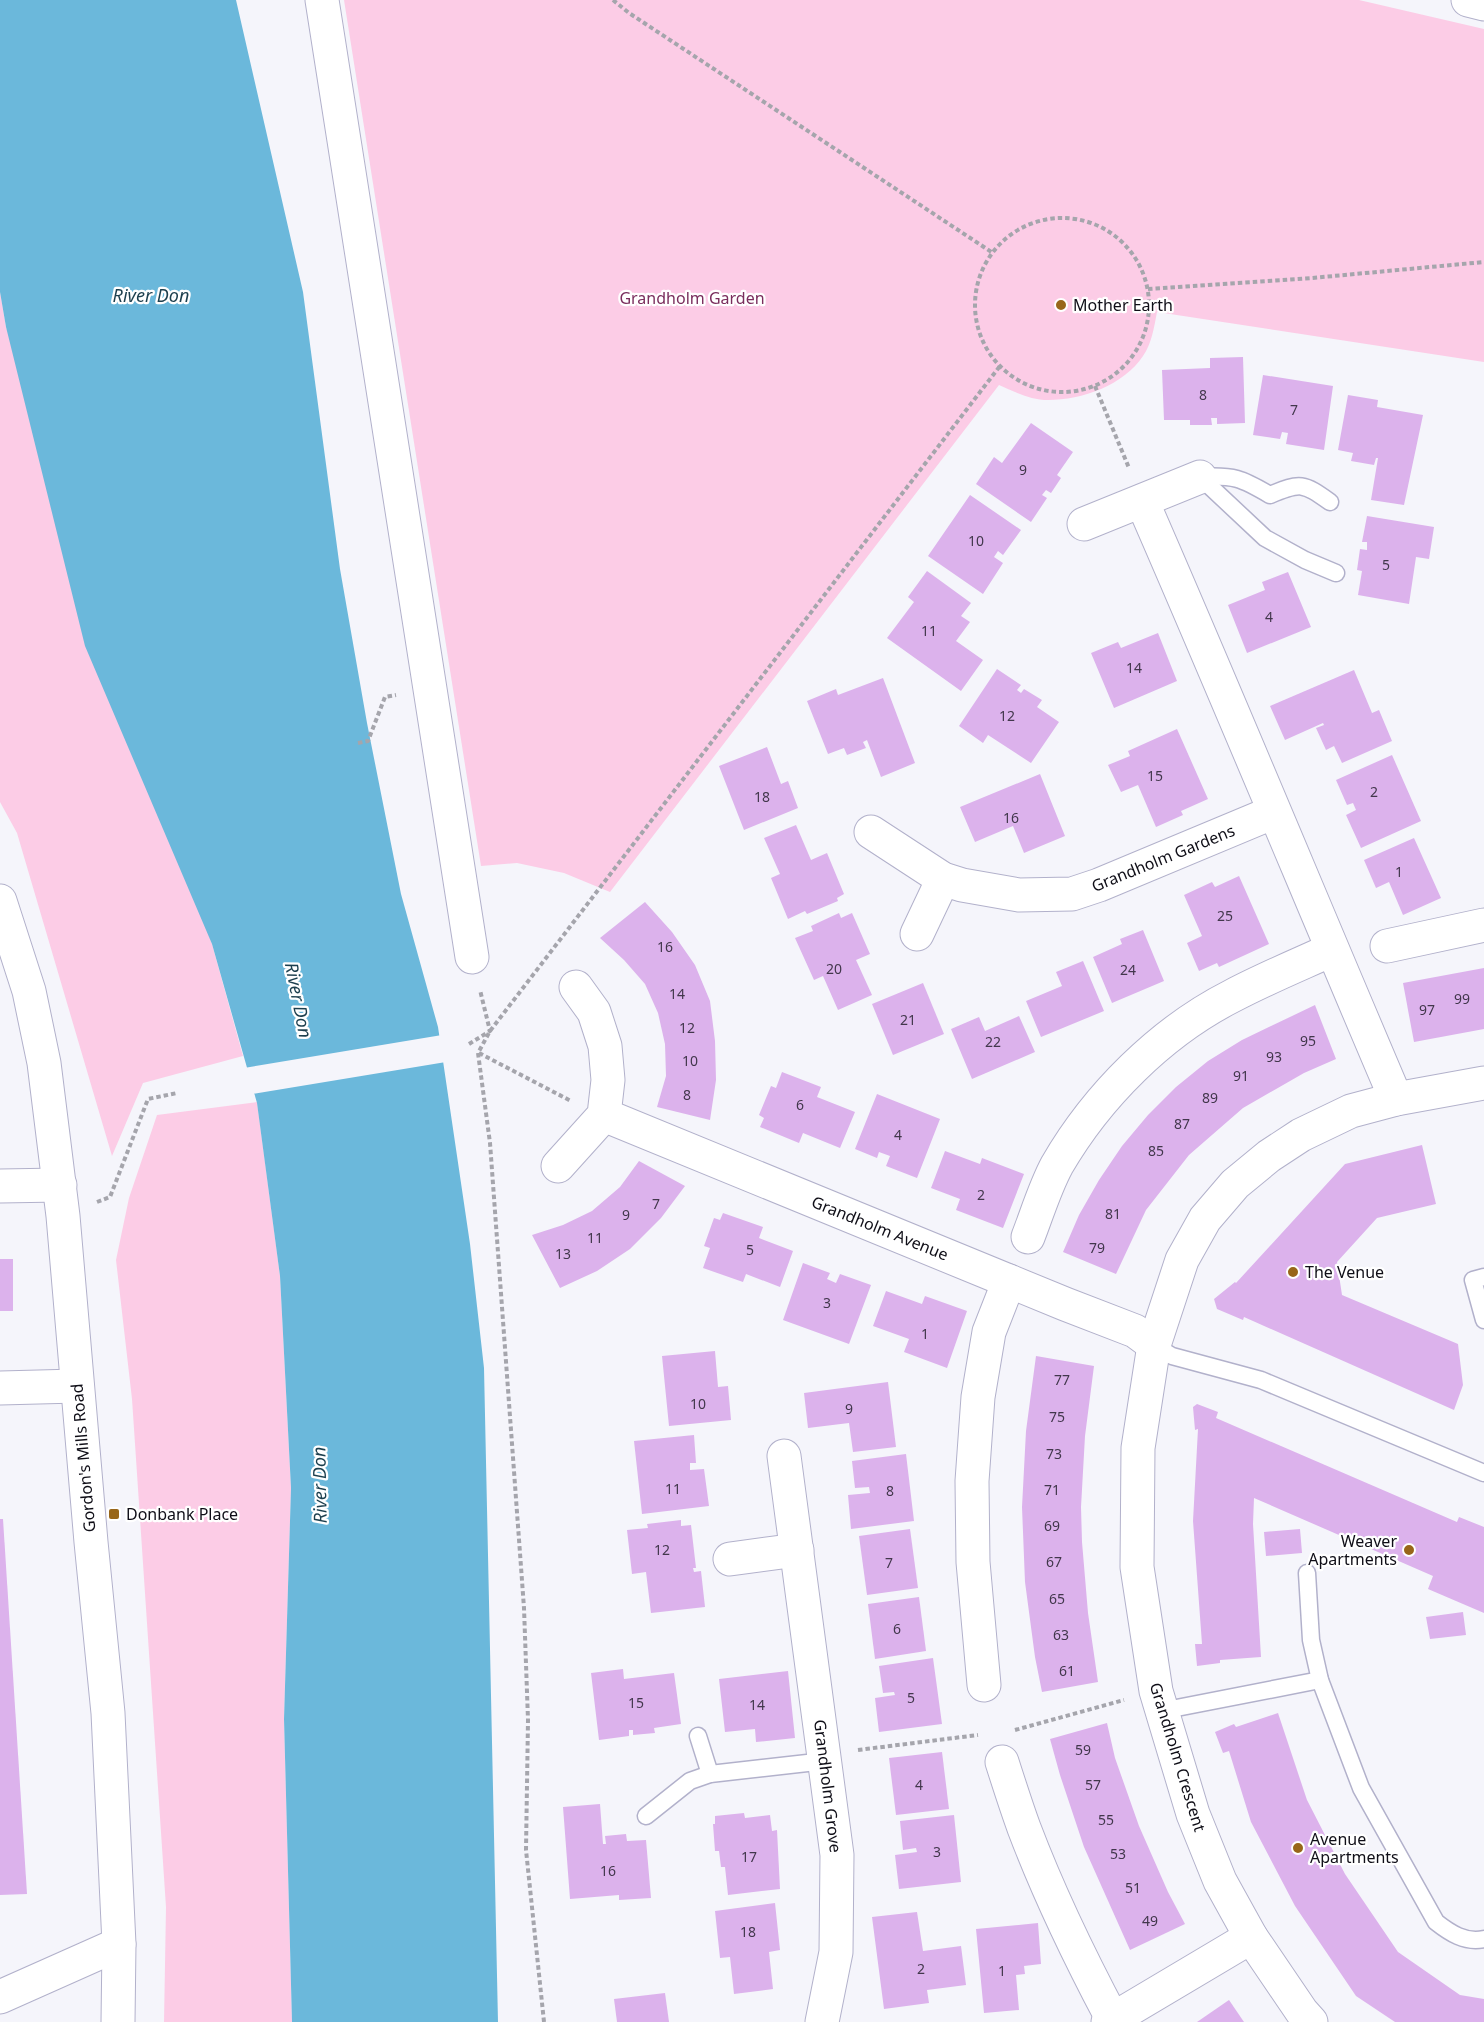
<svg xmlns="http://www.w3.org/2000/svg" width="1484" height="2022" font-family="'Noto Sans',sans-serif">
<rect width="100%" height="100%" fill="#f5f5fb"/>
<g fill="#fccce6">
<path d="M344 0H1359L1484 29V362L1157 312C1154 327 1152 343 1143 356 1124 385 1082 400 1048 400 1031 400 1015 392 999 385L610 892 564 873 517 863 481 866Z"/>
<path d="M0 292 6 327 212 944 243 1056 143 1083 112 1156 17 833 0 802Z"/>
<path d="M257 1102 280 1276 291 1488 284 1719 292 2022H164L166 1907 132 1399 116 1260 129 1198 157 1115Z"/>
</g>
<path fill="#6bb8db" d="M0 0H236L303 292 340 569 367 723 401 894 438 1027 470 1244 484 1368 498 2022H292L284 1719 291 1488 280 1276 257 1103 212 944 85 646 6 327 0 292Z"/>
<path fill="#f5f5fb" d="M442 1035 446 1062 252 1094 244 1068Z"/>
<g fill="#dcb2ec">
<path d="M1243 357 1245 423 1217 424V418H1211L1212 425H1190V420H1164L1162 370 1210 368V358Z"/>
<path d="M1263 375 1333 386 1324 450 1286 444 1288 433 1282 432 1280 439 1253 435Z"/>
<path d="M1348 395 1378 400 1377 407 1423 415 1404 505 1371 500 1378 458H1376L1374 465 1351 461 1353 453 1338 450Z"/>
<path d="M1031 423 1073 452 1057 475 1061 478 1051 493 1046 490 1042 495 1047 498 1031 522 976 484 994 457 1002 463Z"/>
<path d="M970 495 1021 530 1003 555 998 551 994 557 1003 563 983 594 928 556Z"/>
<path d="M1367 516 1434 527 1429 559 1416 557 1409 604 1358 595 1362 571 1357 570 1360 549 1367 550V542H1362Z"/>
<path d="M927 571 971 603 961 616 970 622 956 641 983 660 961 691 887 638 914 602 908 597Z"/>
<path d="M1288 572 1311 627 1247 653 1228 605 1265 590 1262 582Z"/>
<path d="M1158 633 1177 681 1114 708 1091 653 1118 642 1121 648Z"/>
<path d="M997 669 1021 685 1017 690 1021 693 1024 689 1042 700 1037 707 1059 722 1031 763 988 735 983 743 959 726Z"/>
<path d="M1354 670 1372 713 1379 710 1392 741 1342 763 1334 746 1326 750 1316 728 1324 725 1323 723 1285 740 1270 706Z"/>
<path d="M883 678 915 763 881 777 867 740 863 742 866 748 847 755 844 748 828 754 807 701 836 689 838 695Z"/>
<path d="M1177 729 1208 799 1181 811 1183 815 1156 827 1138 785 1121 792 1108 765 1130 756 1128 751Z"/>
<path d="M767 747 781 784 788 781 798 808 744 830 719 766Z"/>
<path d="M1392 755 1421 821 1361 848 1346 815 1356 810 1353 803 1347 805 1336 780Z"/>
<path d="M1040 774 1065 836 1024 853 1013 826 975 842 960 807Z"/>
<path d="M796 825 811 860 827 853 844 894 837 898 838 901 807 914 805 911 788 919 771 878 780 874 764 838Z"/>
<path d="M1414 838 1441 898 1403 915 1389 882 1376 888 1364 860Z"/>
<path d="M1239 876 1269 944 1219 967 1217 963 1199 971 1187 943 1202 936 1184 895 1212 882 1215 887Z"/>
<path d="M645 902 672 932 695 965 710 1001 715 1041 716 1080 710 1120 657 1107 666 1076 665 1044 658 1013 645 984 624 960 600 938Z"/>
<path d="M839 913 841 918 852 913 870 954 856 960 872 995 838 1010 823 976 814 980 795 938 813 931 811 926Z"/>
<path d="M1143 930 1164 981 1112 1003 1093 957 1122 944 1120 939Z"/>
<path d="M1083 961 1104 1011 1041 1037 1026 1001 1062 986 1056 972Z"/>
<path d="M1484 968V1029L1414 1042 1403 983Z"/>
<path d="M923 983 944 1034 893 1055 872 1004Z"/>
<path d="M1315 1005 1336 1059 1304 1073 1243 1108 1189 1155 1146 1210 1116 1274 1063 1252 1079 1215 1099 1180 1122 1146 1148 1115 1176 1087 1208 1061 1242 1040Z"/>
<path d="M1019 1016 1035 1052 972 1079 951 1029 979 1017 985 1031Z"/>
<path d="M782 1072 821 1087 817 1097 855 1112 840 1148 803 1133 799 1143 760 1127 764 1118 759 1115 771 1086 776 1088Z"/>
<path d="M877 1094 940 1119 917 1178 886 1166 890 1156 879 1152 877 1158 855 1149Z"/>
<path d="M1422 1145 1436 1204 1377 1218 1337 1262 1342 1295 1458 1344 1463 1385 1454 1410 1244 1317 1243 1320 1217 1309 1214 1299 1235 1282 1236 1283 1345 1164Z"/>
<path d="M945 1151 980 1164 982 1158 1024 1174 1003 1228 956 1210 960 1199 931 1188Z"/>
<path d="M639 1161 685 1186 661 1218 630 1249 597 1271 560 1288 532 1235 563 1225 592 1211 620 1187Z"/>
<path d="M723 1213 763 1227 759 1238 793 1251 780 1287 746 1274 743 1282 703 1268 710 1248 704 1246 714 1218 720 1220Z"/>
<rect x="0" y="1259" width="13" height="52"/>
<path d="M803 1263 830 1273 827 1279 836 1283 840 1274 871 1285 849 1344 783 1320Z"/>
<path d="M886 1291 922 1304 925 1296 967 1311 947 1368 904 1352 909 1339 873 1326Z"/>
<path d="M715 1351 718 1387 728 1386 731 1420 669 1426 662 1356Z"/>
<path d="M1036 1356 1094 1366 1085 1436 1081 1507 1082 1542 1088 1613 1098 1682 1042 1692 1035 1657 1025 1582 1022 1507 1026 1431Z"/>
<path d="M888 1382 896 1447 853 1452 849 1423 808 1428 804 1393Z"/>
<path d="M1197 1404 1218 1412 1216 1418 1457 1522 1459 1517 1484 1527V1613L1428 1589 1433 1576 1254 1498 1253 1524 1261 1657 1220 1660V1663L1197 1666 1195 1644H1202L1193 1521 1198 1429 1195 1430 1193 1407Z"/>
<path d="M694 1435 696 1463H690V1470L704 1469 709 1506 642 1514 634 1441Z"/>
<path d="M906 1454 914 1521 851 1529 848 1495 870 1493 869 1487 855 1488 852 1461Z"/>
<path d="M0 1519H3L27 1894 0 1895Z"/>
<path d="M681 1520V1526L691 1525 696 1568H693L694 1572 701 1571 705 1607 651 1613 646 1572 632 1574 627 1530 648 1528 647 1524Z"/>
<path d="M910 1529 918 1588 867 1595 859 1536Z"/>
<path d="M1300 1529 1302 1553 1266 1556 1264 1532Z"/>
<path d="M919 1597 926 1651 875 1659 868 1604Z"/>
<path d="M1463 1612 1466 1635 1430 1639 1426 1617Z"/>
<path d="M933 1658 942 1724 879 1732 875 1698 895 1695 894 1692 883 1693 879 1666Z"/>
<path d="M623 1669 624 1679 674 1673 681 1724 654 1728 655 1733 633 1735V1730H629V1736L599 1740 591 1673Z"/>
<path d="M788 1671 795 1738 756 1742 755 1729 725 1732 719 1679Z"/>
<path d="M1278 1713 1307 1800 1345 1874 1398 1952 1460 1995 1484 1999V2022H1395L1356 1996 1295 1906 1251 1822 1229 1751 1223 1753 1215 1732 1234 1724 1236 1727Z"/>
<path d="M1107 1723 1115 1758 1139 1826 1168 1892 1185 1924 1130 1950 1084 1847 1060 1775 1050 1739Z"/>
<path d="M942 1752 949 1809 896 1815 889 1758Z"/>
<path d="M600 1804 603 1844H606L605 1836 626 1834 627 1841 646 1840 651 1898 619 1900V1895L570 1899 563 1807Z"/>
<path d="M744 1813 745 1818 770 1815 772 1831 777 1830 780 1889 728 1895 725 1867H721L719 1851H715L713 1824H715V1816Z"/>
<path d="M954 1815 961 1882 899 1889 895 1855 917 1852 916 1848 903 1850 900 1821Z"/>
<path d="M775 1903 780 1950 769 1952 773 1989 734 1994 730 1957 720 1958 715 1911Z"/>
<path d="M917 1912 923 1951 961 1946 966 1985 927 1990 929 2003 884 2009 872 1917Z"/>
<path d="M1038 1923 1041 1964 1024 1966 1025 1974 1016 1975 1019 2010 984 2013 976 1929Z"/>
<path d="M665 1993 669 2022H617L614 1999Z"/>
<path d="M1229 2000 1244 2022H1197Z"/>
</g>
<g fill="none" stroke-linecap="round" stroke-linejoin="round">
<g stroke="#b2b1cb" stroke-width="19">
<g id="lane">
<path d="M1200 477 1265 538 1305 560 1336 573"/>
<path d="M1200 477C1234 475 1241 478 1270 495 1301 482 1303 483 1330 502"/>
<path d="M1484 1277 1473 1280 1484 1320"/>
<path d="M1154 1345 1172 1356 1261 1380 1484 1473"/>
<path d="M1307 1573 1311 1640 1320 1680 1361 1788 1436 1922C1450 1933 1465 1943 1484 1939"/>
<path d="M1161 1711 1320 1680"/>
<path d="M698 1736 710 1774"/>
<path d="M646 1816 690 1781 710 1774 825 1761"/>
</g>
</g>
<g stroke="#b2b1cb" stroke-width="35">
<g id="street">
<path d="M322 0 472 957"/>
<path d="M1468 0 1484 4"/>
<path d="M1142 501C1229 700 1311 900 1396 1099"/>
<path d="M1084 524 1200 477"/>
<path d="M871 832 943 879 962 885 1019 895 1072 894 1099 885 1274 812"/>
<path d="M917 934 943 879"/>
<path d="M1387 946 1484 925"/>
<path d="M604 1115 1065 1304 1135 1331 1154 1345"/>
<path d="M558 1166 604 1115 608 1080 605 1046 594 1012 576 987"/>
<path d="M1028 1237C1037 1214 1045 1187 1057 1165 1097 1096 1161 1032 1232 996 1264 979 1298 965 1331 950"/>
<path d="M0 1388 77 1386"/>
<path d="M784 1456 837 1855 836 1952 822 2022"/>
<path d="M730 1559 797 1550"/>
<path d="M984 1685 973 1562 972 1481 978 1397 989 1332 1009 1281"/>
<path d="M1002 1762C1009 1784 1016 1806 1024 1828 1049 1894 1080 1958 1113 2020"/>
<path d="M0 1997 119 1944"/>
<path d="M1108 2022 1251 1937"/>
<path d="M1311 2022 1302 2012 1251 1937 1220 1881 1193 1814 1156 1691 1137 1567 1138 1448 1154 1345 1182 1260 1205 1219 1235 1184 1269 1156 1301 1135 1351 1111 1396 1099 1484 1083"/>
</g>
</g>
<g stroke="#b2b1cb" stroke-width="35">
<g id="secondary">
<path d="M0 901 29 991 44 1063 63 1216 91 1542 108 1713 119 1944 118 2022"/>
<path d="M0 1186 60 1185"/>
</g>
</g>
<g stroke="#a5a5ac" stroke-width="4" stroke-dasharray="4.5 3" stroke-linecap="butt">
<path d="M613 0 629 13 993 253"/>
<circle cx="1062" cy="305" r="87"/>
<path d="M1148 289 1312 278 1484 262"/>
<path d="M1095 386 1129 468"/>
<path d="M358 743 368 741 385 697 396 695"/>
<path d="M469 1044 490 1031 480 990"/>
<path d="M479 1053 571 1101"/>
<path d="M97 1202 110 1197 148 1099 177 1093"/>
<path d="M1015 1730 1124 1700"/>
<path d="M858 1750 978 1735"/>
<path d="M544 2022 526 1850 528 1720 524 1608 490 1143 478 1053 490 1031 1000 366"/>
</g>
<use href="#lane" stroke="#fff" stroke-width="16"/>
<use href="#street" stroke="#fff" stroke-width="33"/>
<use href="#secondary" stroke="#fff" stroke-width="33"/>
</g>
<g fill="#986619" stroke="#fff" stroke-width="2">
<circle cx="1061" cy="305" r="6"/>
<circle cx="1293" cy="1272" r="6"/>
<rect x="108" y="1508" width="12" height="12" rx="3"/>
<circle cx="1409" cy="1550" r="6"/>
<circle cx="1298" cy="1848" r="6"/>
</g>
<g text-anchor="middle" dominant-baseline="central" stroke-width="4.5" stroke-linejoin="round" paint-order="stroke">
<g font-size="14" fill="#42374c">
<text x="1203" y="394">8</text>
<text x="1294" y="409">7</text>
<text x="1023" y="469">9</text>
<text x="976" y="540">10</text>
<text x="1386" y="564">5</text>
<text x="1269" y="616">4</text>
<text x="929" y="630">11</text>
<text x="1134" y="667">14</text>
<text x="1007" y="715">12</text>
<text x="1155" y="775">15</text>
<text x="1374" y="791">2</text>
<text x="762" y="796">18</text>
<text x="1011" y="817">16</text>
<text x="1399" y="871">1</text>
<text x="1225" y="915">25</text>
<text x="665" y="946">16</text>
<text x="834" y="968">20</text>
<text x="1128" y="969">24</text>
<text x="677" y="993">14</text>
<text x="1462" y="998">99</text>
<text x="1427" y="1009">97</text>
<text x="908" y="1019">21</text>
<text x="687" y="1027">12</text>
<text x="1308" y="1040">95</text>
<text x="993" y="1041">22</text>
<text x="1274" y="1056">93</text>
<text x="690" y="1060">10</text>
<text x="1241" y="1075">91</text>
<text x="687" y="1094">8</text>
<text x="1210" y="1097">89</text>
<text x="800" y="1104">6</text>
<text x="1182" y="1123">87</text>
<text x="898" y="1134">4</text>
<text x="1156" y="1150">85</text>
<text x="981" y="1194">2</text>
<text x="656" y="1203">7</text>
<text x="1113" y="1213">81</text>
<text x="626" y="1214">9</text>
<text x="595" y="1237">11</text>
<text x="1097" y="1247">79</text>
<text x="750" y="1249">5</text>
<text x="563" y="1253">13</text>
<text x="827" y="1302">3</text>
<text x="925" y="1333">1</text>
<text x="1062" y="1379">77</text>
<text x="698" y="1403">10</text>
<text x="849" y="1408">9</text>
<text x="1057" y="1416">75</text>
<text x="1054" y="1453">73</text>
<text x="673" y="1488">11</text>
<text x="1052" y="1489">71</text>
<text x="890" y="1490">8</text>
<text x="1052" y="1525">69</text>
<text x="662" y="1549">12</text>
<text x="1054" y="1561">67</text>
<text x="889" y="1562">7</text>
<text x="1057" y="1598">65</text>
<text x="897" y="1628">6</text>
<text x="1061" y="1634">63</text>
<text x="1067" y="1670">61</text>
<text x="911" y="1697">5</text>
<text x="636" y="1702">15</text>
<text x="757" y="1704">14</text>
<text x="1083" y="1749">59</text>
<text x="919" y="1784">4</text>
<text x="1093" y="1784">57</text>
<text x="1106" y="1819">55</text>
<text x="937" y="1851">3</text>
<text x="1118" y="1853">53</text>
<text x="749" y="1856">17</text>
<text x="608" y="1870">16</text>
<text x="1133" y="1887">51</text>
<text x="1150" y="1920">49</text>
<text x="748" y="1931">18</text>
<text x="921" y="1968">2</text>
<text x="1002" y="1970">1</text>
</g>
<g font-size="16" fill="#7a2d5d" stroke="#fff">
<text x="692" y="298">Grandholm Garden</text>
</g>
<g font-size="16" fill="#0f0e17" stroke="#fff" text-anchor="start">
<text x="1073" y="305">Mother Earth</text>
<text x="1305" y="1272">The Venue</text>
<text x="126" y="1514">Donbank Place</text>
<text x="1397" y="1541" text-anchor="end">Weaver<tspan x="1397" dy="18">Apartments</tspan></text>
<text x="1310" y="1839">Avenue<tspan x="1310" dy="18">Apartments</tspan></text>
</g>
<g font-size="16" fill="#0f0e17" stroke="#fff">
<text transform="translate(1163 858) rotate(-22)">Grandholm Gardens</text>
<text transform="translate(880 1228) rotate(22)">Grandholm Avenue</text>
<text transform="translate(83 1458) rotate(-95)">Gordon's Mills Road</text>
<text transform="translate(1178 1757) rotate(73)">Grandholm Crescent</text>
<text transform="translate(828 1786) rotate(83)">Grandholm Grove</text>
</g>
<g font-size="18" font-style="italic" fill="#1c3f4e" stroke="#fff">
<text x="151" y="295">River Don</text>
<text transform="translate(299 1000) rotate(79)">River Don</text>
<text transform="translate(319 1485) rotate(-91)">River Don</text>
</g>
</g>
</svg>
